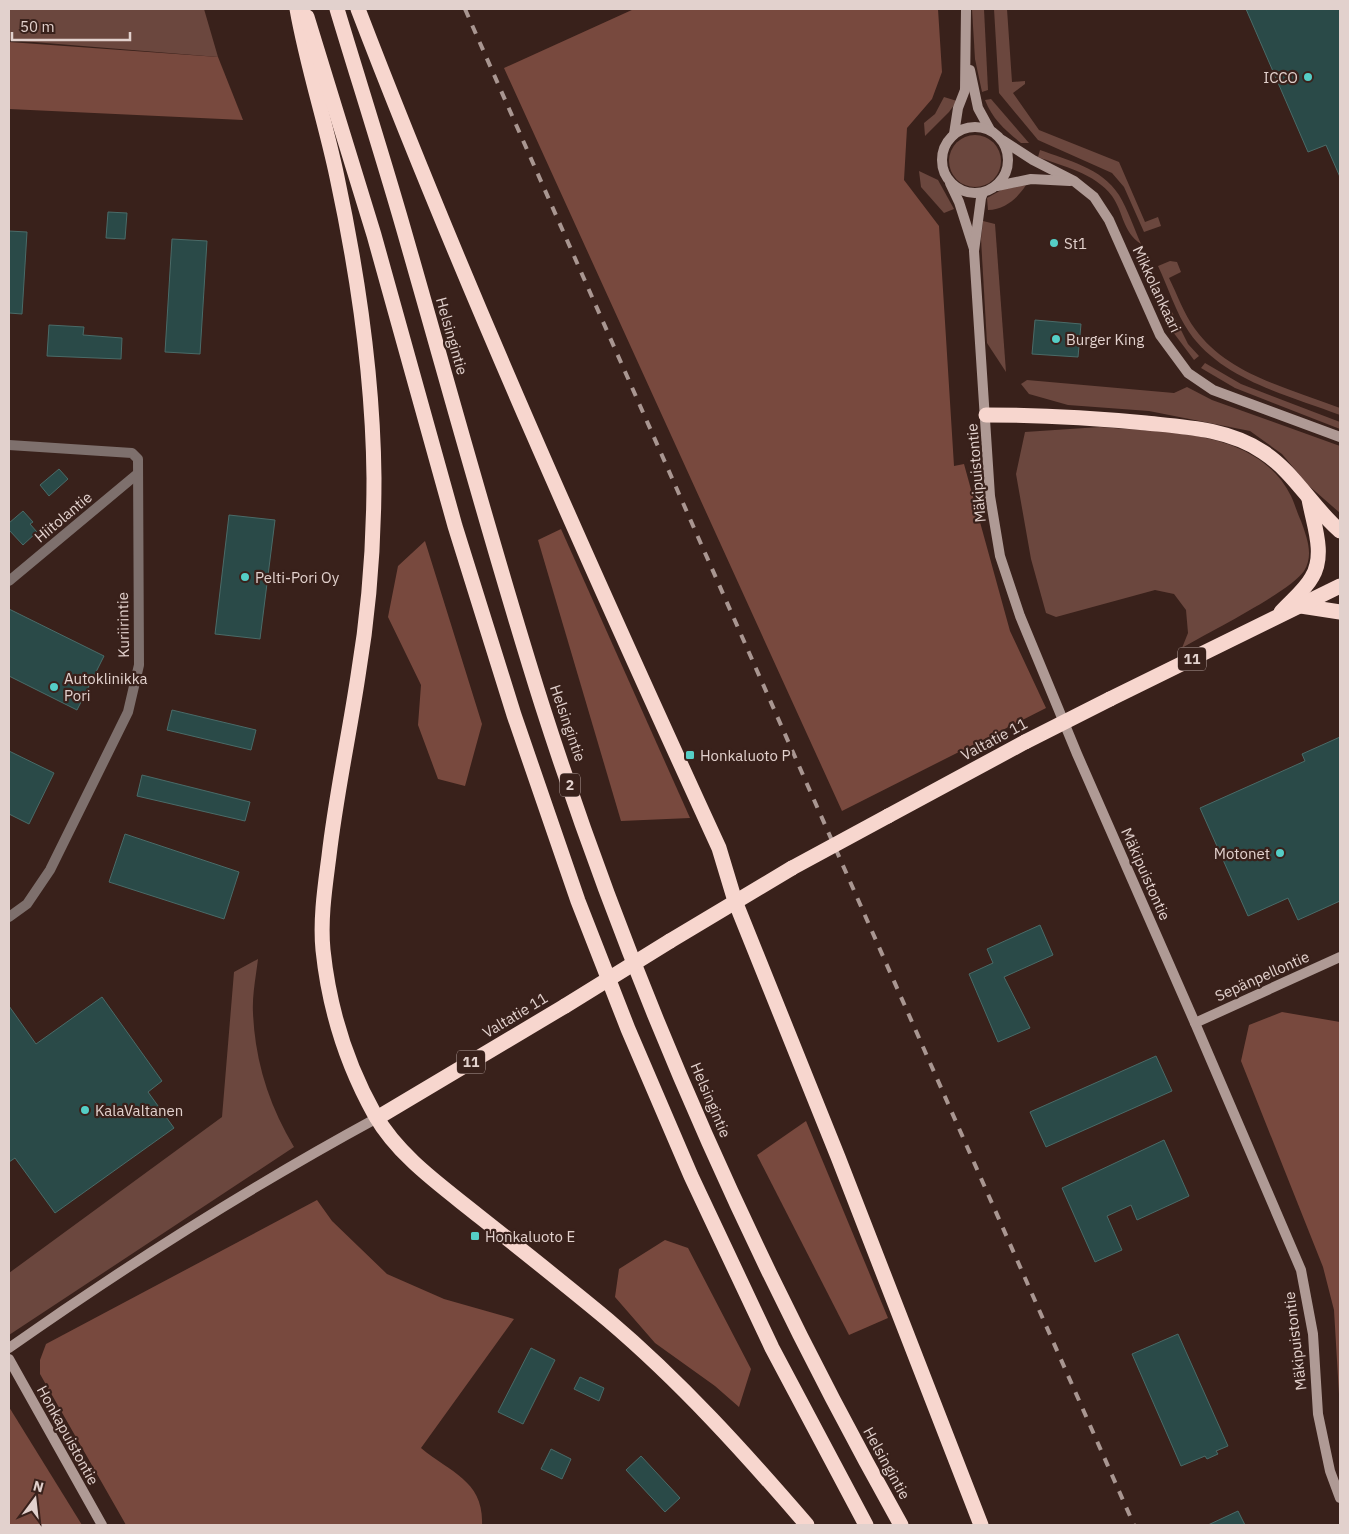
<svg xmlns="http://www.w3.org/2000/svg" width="1349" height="1534" font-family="'IBM Plex Sans',sans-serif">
<rect width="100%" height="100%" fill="#39211b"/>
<g fill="#6b473e">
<path d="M9 9H204L218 57 9 40Z"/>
<path d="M972 9H984L988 90 982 92 975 59Z"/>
<path d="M994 9H1007L1012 82 1025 81V84L1013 93 1039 130 1119 162 1145 222 1158 217 1161 226 1144 232 1124 187 1112 173 1038 140 999 93Z"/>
<path d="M944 97 957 101 949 112 925 136 924 123 935 114Z"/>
<path d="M991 99 1029 143H1021C1005 130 993 120 985 100Z"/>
<circle cx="975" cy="161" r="26"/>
<path d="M1040 150C1067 160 1102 168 1119 195 1128 210 1134 228 1141 244 1122 231 1124 213 1112 196 1095 173 1062 166 1038 157Z"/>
<path d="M919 171 938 180 954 209 944 213 921 187Z"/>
<path d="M1026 185C1017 199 1005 209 988 210L987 198 1003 189Z"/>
<path d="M983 221 995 224 1006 372 987 343 981 239Z"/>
<path d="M1170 261 1177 262 1181 272 1169 278C1177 294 1184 314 1195 329 1228 375 1289 388 1340 408V415C1288 395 1222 380 1189 332 1176 313 1168 287 1158 266Z"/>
<path d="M1152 272 1188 344 1199 356 1194 360 1173 332 1149 280Z"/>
<path d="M1205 363 1241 384 1340 422V429L1235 388 1201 368Z"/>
<path d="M1027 380 1174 393 1187 387 1212 400 1340 446V513L1308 485 1282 454 1250 431 1149 411 1068 405 1029 394 1021 384Z"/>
<path d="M1100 427C1165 433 1257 428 1291 496 1295 504 1297 513 1301 521 1307 538 1314 555 1304 571 1290 592 1207 633 1182 648L1188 633 1186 610 1174 594 1155 590 1056 617 1046 613 1031 559 1016 474 1025 432Z"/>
<path d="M258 959C256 976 252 995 253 1013 255 1061 269 1105 294 1147L9 1335V1273L222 1117 234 972Z"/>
</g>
<g fill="#78493e">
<path d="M634 9H938L942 72 932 99 907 128 904 180 939 226 954 466 964 464 1010 631 1046 708 842 811 504 68Z"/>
<path d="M9 42 218 57 243 120 9 109Z"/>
<path d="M561 529 690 818 621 821 538 540Z"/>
<path d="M425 541 482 724 465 786 438 779 418 725 421 685 388 617 398 566Z"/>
<path d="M1282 1012 1340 1022V1411L1334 1310 1323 1267 1241 1061 1249 1025Z"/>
<path d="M806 1121 888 1318 849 1335 757 1155Z"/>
<path d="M317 1200 332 1221 387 1274 444 1299 514 1319 421 1448C451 1473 484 1481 482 1525H126L40 1374V1360L46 1344Z"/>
<path d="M665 1240 688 1248 751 1369 739 1407 715 1386 655 1343 615 1297 619 1269Z"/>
<path d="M9 1407 82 1525H9Z"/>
</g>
<g fill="#2a4a48" stroke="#4a6b68">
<path d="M1246 9H1340V177L1326 145 1308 152Z"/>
<path d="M108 212 127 213 125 239 106 238Z"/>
<path d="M9 231 27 232 22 314 9 313Z"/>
<path d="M172 239 207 241 200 354 165 352Z"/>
<path d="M1035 320 1081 324 1078 357 1032 354Z"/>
<path d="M49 325 84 327 83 335 122 338 121 359 47 356Z"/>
<path d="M59 469 68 479 49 496 40 485Z"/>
<path d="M23 511 33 522 30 524 37 532 23 545 9 530V523Z"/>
<path d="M229 515 275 520 260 639 215 634Z"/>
<path d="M9 609 104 656 77 710 9 676Z"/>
<path d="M172 710 256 730 251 750 167 730Z"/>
<path d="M1340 737V901L1298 920 1288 898 1248 916 1200 808 1305 761 1302 754Z"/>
<path d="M9 751 54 773 29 824 9 814Z"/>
<path d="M142 775 250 802 245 821 137 796Z"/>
<path d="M125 834 239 872 224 919 109 882Z"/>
<path d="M1040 925 1053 955 1004 977 1030 1028 998 1042 969 974 993 963 987 949Z"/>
<path d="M102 997 162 1081 148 1092 174 1128 55 1213 15 1158 9 1162V1006L36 1044Z"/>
<path d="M1156 1056 1172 1091 1046 1147 1030 1112Z"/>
<path d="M1164 1140 1189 1196 1137 1220 1131 1205 1107 1216 1122 1250 1095 1262 1062 1188Z"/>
<path d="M1178 1334 1228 1446 1216 1451 1218 1454 1207 1459 1205 1456 1181 1466 1132 1354Z"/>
<path d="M531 1348 555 1360 523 1424 498 1412Z"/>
<path d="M580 1377 604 1388 599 1401 574 1389Z"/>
<path d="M551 1449 571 1459 562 1479 541 1469Z"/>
<path d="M641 1456 680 1498 665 1512 626 1470Z"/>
<path d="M1238 1511 1245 1525H1208Z"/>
</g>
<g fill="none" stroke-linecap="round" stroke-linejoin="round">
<g stroke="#7e706d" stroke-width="10">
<path d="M9 445 132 453 138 459 139 665 128 712 50 870 27 904 9 917"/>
<path d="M9 581 136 475"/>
</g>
<g stroke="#af9a95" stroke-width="10">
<path d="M970 70 978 108 990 130"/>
<circle cx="975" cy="160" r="33"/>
<path d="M954 134 958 108 965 90 966 9"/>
<path d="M1002 140 1033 160 1074 181 1094 197 1109 220 1160 335 1188 373 1213 390 1340 437"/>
<path d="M950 183 959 202 974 249"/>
<path d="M997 186 1031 179 1070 181"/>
<path d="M983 193 981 198 974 251 990 496 1000 556 1020 616 1077 754 1195 1023 1301 1270 1313 1334 1318 1414 1330 1471 1340 1498"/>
<path d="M1195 1023 1340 957"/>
<path d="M9 1348C127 1265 250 1187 377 1118"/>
<path d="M9 1359 102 1525"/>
</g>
<g stroke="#f7d6ce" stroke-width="15">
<path d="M297 9C307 66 325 120 337 177 358 275 373 377 374 478 374 544 369 611 358 676 349 736 336 795 329 856 325 887 320 919 323 950 329 1007 347 1065 375 1115 399 1157 443 1187 480 1217 523 1251 566 1285 608 1320 681 1382 745 1453 807 1525"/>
<path d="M337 9C359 82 382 154 403 227 449 387 492 547 542 705 633 989 755 1265 901 1525"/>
<path d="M358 9C467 293 592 571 719 848L735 901 838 1157 981 1525"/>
<path d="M307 17 374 235 455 526 514 715 578 901 628 1029 691 1176 772 1348 866 1525"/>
<path d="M986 415C1040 415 1092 418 1146 423 1186 427 1229 429 1263 452 1294 472 1312 507 1340 531"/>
<path d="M1301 606 1340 612"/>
<path d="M1281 612C1291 601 1305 590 1312 577 1326 554 1313 523 1309 499"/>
<path d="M1110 699 1340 586"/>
<path d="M888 816 1025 742"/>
<path d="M670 941 792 868"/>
<path d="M377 1118 565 1006"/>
</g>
<path stroke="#a99691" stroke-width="4" stroke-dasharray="9 9" stroke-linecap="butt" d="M465 9 1134 1525"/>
<g stroke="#f7d6ce" stroke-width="15">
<path d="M1025 742 1110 699"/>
<path d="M792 868 888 816"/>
<path d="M565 1006 670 941"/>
</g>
</g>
<g fill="#55cec6" stroke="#39211b" stroke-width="2">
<circle cx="1308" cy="77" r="5"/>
<circle cx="1054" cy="243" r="5"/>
<circle cx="1056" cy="339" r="5"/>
<circle cx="245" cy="577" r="5"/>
<circle cx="54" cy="687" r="5"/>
<rect x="685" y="750" width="10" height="10" rx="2.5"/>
<circle cx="1280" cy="853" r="5"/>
<circle cx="85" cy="1110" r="5"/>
<rect x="470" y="1231" width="10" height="10" rx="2.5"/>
</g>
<g text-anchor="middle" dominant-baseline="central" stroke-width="4.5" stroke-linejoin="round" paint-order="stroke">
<g fill="#39211b" stroke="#af9c98" stroke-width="1">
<rect x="1178" y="647.5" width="28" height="23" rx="4"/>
<rect x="560" y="773.5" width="20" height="23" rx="4"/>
<rect x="457" y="1050.5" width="28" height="23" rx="4"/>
</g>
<g font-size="14" font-weight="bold" fill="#e2d1cd">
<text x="1192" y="659">11</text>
<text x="570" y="785">2</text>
<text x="471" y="1062">11</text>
</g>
<g font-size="15" fill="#e2d1cd" stroke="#39211b" text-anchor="start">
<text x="1298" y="77" text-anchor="end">ICCO</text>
<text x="1064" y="243">St1</text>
<text x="1066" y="339">Burger King</text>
<text x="255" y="577">Pelti-Pori Oy</text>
<text x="64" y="678">Autoklinikka<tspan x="64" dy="17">Pori</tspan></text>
<text x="700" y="755">Honkaluoto P</text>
<text x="1270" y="853" text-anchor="end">Motonet</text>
<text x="95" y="1110">KalaValtanen</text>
<text x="485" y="1236">Honkaluoto E</text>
</g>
<g font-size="15" fill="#e2d1cd" stroke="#39211b">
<text transform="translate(1157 289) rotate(65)">Mikkolankaari</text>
<text transform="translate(452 336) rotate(74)">Helsingintie</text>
<text transform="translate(976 473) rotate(-95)">Mäkipuistontie</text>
<text transform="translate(63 517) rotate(-40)">Hiitolantie</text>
<text transform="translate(123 625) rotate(-91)">Kuriirintie</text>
<text transform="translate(568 723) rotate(71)">Helsingintie</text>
<text transform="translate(994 739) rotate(-28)">Valtatie 11</text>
<text transform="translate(1146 874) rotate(66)">Mäkipuistontie</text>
<text transform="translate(1262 976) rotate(-24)">Sepänpellontie</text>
<text transform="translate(515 1015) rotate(-31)">Valtatie 11</text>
<text transform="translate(711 1100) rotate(67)">Helsingintie</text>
<text transform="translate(1295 1341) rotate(-97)">Mäkipuistontie</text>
<text transform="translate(68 1435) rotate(61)">Honkapuistontie</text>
<text transform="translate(887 1463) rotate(61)">Helsingintie</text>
</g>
</g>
<rect width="1349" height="1534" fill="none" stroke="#e2d1cd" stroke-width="20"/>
<g transform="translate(35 1499) rotate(15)" stroke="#39211b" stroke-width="4" paint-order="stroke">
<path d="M0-4L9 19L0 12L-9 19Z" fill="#e2d1cd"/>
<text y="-8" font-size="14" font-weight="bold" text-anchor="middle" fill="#e2d1cd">N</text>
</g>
<path d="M12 32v8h118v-8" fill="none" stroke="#e2d1cd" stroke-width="2.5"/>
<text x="20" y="32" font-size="15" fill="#e2d1cd" stroke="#39211b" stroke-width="4" paint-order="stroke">50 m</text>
</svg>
